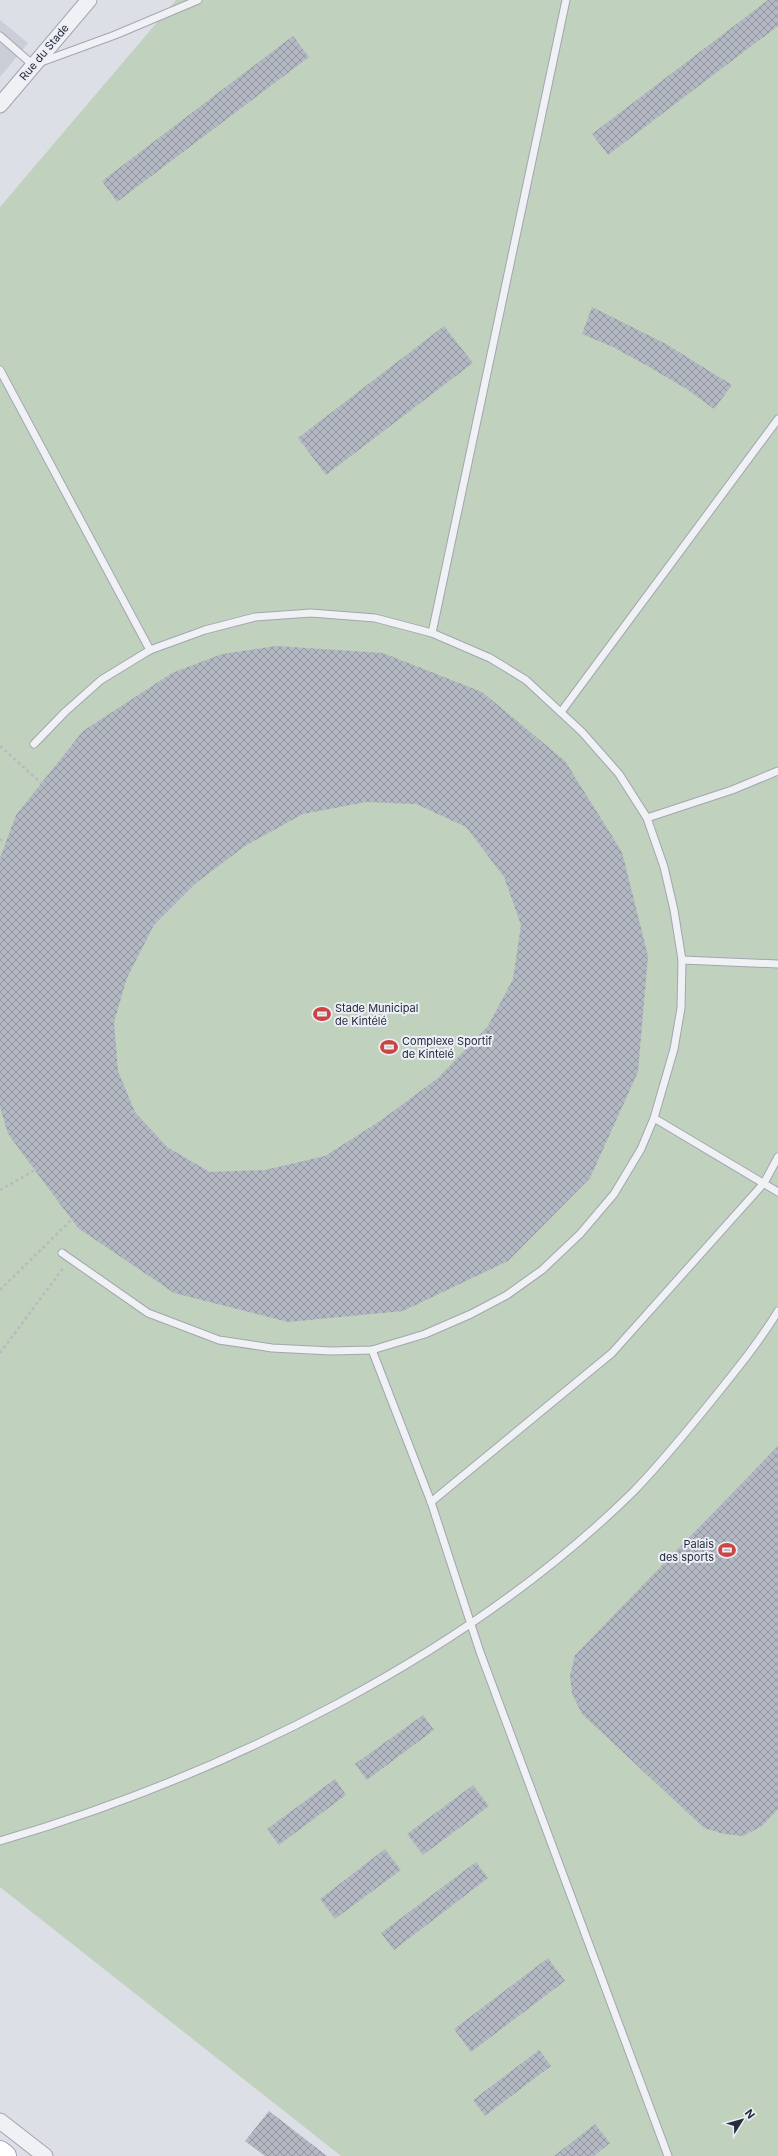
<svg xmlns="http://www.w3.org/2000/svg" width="778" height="2156" font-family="Inter,sans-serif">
<defs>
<pattern id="building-cross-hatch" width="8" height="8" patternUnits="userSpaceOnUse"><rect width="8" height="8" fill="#b4b8c3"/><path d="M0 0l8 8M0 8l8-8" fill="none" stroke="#9296a0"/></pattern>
</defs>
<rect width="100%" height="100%" fill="#dddfe7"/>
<path fill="#cbced9" d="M0 20 28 43 0 77Z"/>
<path fill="#c0d1be" d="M176 0H778V2156H341L0 1887V207Z"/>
<g fill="url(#building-cross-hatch)" fill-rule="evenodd">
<path d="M768 0H778V26L608 155 592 134Z"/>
<path d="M293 36 309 57 117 202 102 181Z"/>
<path d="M592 307 666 344 732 385 714 409 685 388 651 368 613 347 582 334Z"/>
<path d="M444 326 473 363 326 475 298 438Z"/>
<path d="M276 646 383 653 482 692 565 761 622 852 648 956 638 1072 590 1178 508 1261 403 1311 288 1322 174 1293 78 1228 8 1134 0 1107V858L16 815 83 731 172 673 222 654ZM366 802 416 804 466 827 504 877 521 925 513 979 488 1026 438 1078 380 1121 325 1156 265 1170 210 1172 167 1147 135 1112 118 1071 114 1022 127 978 154 925 196 883 245 846 303 814Z"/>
<path d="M778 1446V1809L762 1826 743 1836 724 1834 704 1828 582 1714 572 1694 570 1675 575 1655Z"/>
<path d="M423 1715 434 1730 367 1780 355 1764Z"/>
<path d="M335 1779 346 1795 279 1845 267 1829Z"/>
<path d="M473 1785 489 1806 423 1855 407 1834Z"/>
<path d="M385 1849 401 1870 335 1919 320 1899Z"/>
<path d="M476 1862 488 1878 394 1950 381 1933Z"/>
<path d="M548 1958 565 1981 471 2052 454 2029Z"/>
<path d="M539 2050 551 2066 485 2116 473 2100Z"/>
<path d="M269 2111 327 2156H265L245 2141Z"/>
<path d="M595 2124 610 2143 594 2156H554Z"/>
</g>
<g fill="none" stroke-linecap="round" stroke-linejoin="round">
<g stroke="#a3a5b1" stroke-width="9">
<g id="lane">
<path d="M0 36 33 65 115 35 198 0"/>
<path d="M0 370 150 650"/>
<path d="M432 633 566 0"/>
<path d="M561 712 778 419"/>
<path d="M34 744 65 712 101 680 150 650 205 630 255 617 311 613 375 618 432 633 490 658 526 680 582 732 619 774 647 818 664 867 674 910 682 960 681 1008 674 1049 654 1118 641 1149 614 1194 580 1234 542 1270 507 1295 471 1314 425 1334 372 1350 331 1351 272 1348 219 1340 148 1313 62 1253"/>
<path d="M647 818 732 790 778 771"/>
<path d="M682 960 778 964"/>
<path d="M654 1118 778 1192"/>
<path d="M372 1350 431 1502 480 1652 668 2156"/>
<path d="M431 1502 612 1353 764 1183 778 1157"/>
<path d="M0 1841C224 1775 465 1657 633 1492 664 1460 693 1424 721 1389 741 1364 761 1339 778 1311"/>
</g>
</g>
<g stroke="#a3a5b1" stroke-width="17">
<g id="street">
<path d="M0 105 89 0"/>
<path d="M0 2121 45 2156"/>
</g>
</g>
<g stroke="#9ca2b2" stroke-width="24">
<path id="primary" d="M0 2152 5 2156"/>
</g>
<g stroke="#b8bac1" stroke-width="2.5" stroke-dasharray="3 3" stroke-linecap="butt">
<path d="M0 746 41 783"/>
<path d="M0 839 5 843"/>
<path d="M0 1190 35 1170"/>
<path d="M0 1290 71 1220"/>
<path d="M0 1353 64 1267"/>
</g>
<use href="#lane" stroke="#f0f1f5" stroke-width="7"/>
<use href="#street" stroke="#f0f1f5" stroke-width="15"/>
<use href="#primary" stroke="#fff" stroke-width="22"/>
</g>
<defs>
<g id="stadium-bare" transform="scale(1.38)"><path d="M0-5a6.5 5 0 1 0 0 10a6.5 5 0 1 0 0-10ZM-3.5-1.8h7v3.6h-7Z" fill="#cc4341" stroke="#eceef5" stroke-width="2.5" paint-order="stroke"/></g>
</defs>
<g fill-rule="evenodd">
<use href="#stadium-bare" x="322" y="1014"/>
<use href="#stadium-bare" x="389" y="1047"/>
<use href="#stadium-bare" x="727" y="1550"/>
</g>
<g text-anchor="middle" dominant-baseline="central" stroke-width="4" stroke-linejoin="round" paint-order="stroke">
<g font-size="11" fill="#272b3d" stroke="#eceef5">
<text transform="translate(44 52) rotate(-50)">Rue du Stade</text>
</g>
<g font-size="11" fill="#272b3d" stroke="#eceef5" text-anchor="start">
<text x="335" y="1008">Stade Municipal<tspan x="335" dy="13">de Kintélé</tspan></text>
<text x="402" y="1041">Complexe Sportif<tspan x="402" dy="13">de Kintelé</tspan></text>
<text x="714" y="1544" text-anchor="end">Palais<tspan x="714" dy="13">des sports</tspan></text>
</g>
</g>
<g transform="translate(742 2120) rotate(53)" stroke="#eceef5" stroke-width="3" paint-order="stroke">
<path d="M0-3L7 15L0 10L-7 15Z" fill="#272b3d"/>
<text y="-6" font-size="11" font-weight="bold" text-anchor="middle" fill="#272b3d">N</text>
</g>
</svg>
